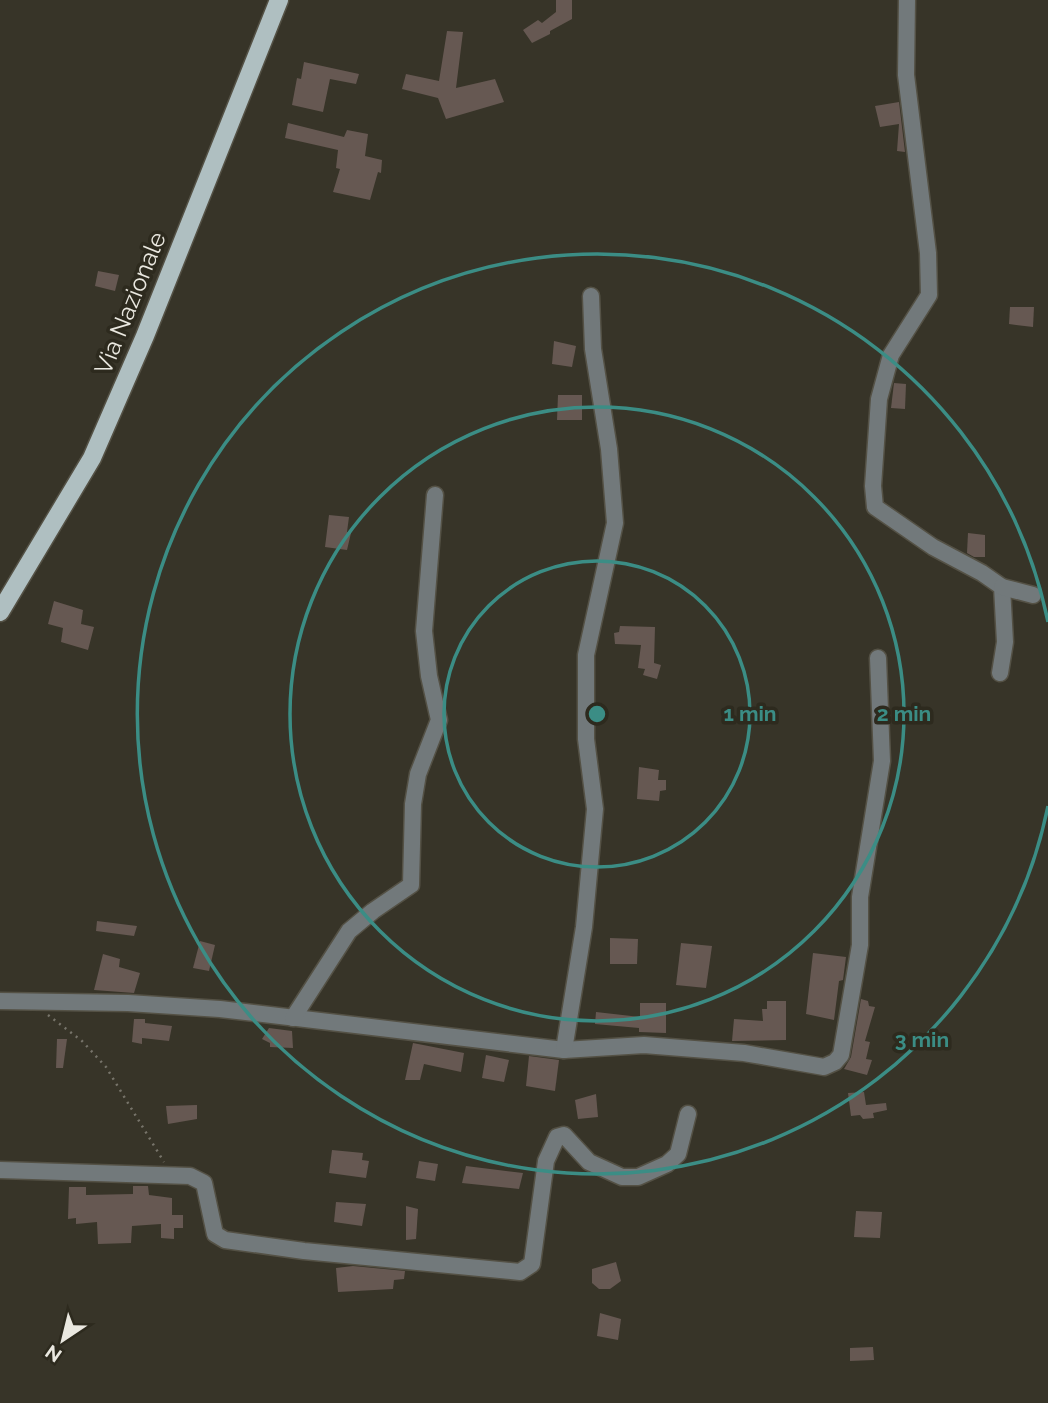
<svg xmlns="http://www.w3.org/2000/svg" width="1048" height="1403" font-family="Raleway,sans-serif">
<rect width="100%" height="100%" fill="#373428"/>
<g fill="#665852">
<path d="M556 0H572V19L550 31V34L532 43 523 30 538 20 542 23 556 12Z"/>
<path d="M447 31 463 32 456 88 495 79 504 102 446 119 438 98 402 89 406 74 439 81Z"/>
<path d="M304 62 359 74 356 84 330 79 323 112 292 105 297 78 301 79Z"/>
<path d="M899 102 905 152 897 151 899 124 880 127 875 106Z"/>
<path d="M288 123 344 137 347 130 368 134 365 156 382 160 381 173 378 172 370 200 333 192 340 169 336 168 338 150 285 138Z"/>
<path d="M98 271 119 275 115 291 95 286Z"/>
<path d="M1010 307H1034L1033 327 1009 324Z"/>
<path d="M554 341 576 346 572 367 552 364Z"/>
<path d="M894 383 906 384 905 409 891 408Z"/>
<path d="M558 395H582V420H557Z"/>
<path d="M329 515 349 517 347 532 351 533 347 550 325 547Z"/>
<path d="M968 533 985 535V557H974L967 553Z"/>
<path d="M54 601 83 610 81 624 94 627 88 650 61 642 63 628 48 624Z"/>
<path d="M620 626 655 627 654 663 661 665 657 679 643 675 645 669 638 668 641 645 615 644 614 633 619 632Z"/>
<path d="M639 767 659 770 658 780H666V790L660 791 659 801 637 799Z"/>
<path d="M97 921 137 926 134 936 96 931Z"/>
<path d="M610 938 638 939 637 964H610Z"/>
<path d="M200 941 215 945 209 971 193 968Z"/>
<path d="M681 943 712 946 706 988 676 985Z"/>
<path d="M813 953 846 957 843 980 839 981 834 1020 806 1014Z"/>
<path d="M103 954 120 959 119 967 140 973 134 993 94 990Z"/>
<path d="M861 999 868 1001 869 1006 875 1007 865 1041 870 1042 866 1059 872 1060 867 1075 844 1069 851 1057Z"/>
<path d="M767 1001H786V1040L732 1041 734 1019 763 1021 762 1009H767Z"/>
<path d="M640 1003H666V1033L639 1032V1028L595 1024 596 1012 640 1017Z"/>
<path d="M134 1019H145V1023L172 1026 169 1041 142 1038V1044L132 1042Z"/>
<path d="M269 1028 292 1031 293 1048 270 1047V1043L262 1039Z"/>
<path d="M57 1039H67L63 1068H56Z"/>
<path d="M413 1043 464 1053 461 1072 424 1064 420 1080H405Z"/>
<path d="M486 1055 509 1060 504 1082 482 1078Z"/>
<path d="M529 1056 559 1060 555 1091 526 1086Z"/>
<path d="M864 1092 866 1105 886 1103 887 1110 873 1113 874 1118 863 1119 860 1115 851 1116 848 1093Z"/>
<path d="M596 1094 598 1117 578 1119 575 1100Z"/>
<path d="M197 1105V1119L168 1124 166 1106Z"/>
<path d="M332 1150 363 1153 362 1160 369 1161 366 1178 329 1173Z"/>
<path d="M419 1161 438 1164 435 1181 416 1178Z"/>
<path d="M466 1166 523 1173 519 1189 462 1183Z"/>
<path d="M133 1186H148L149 1195 172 1198V1215H183V1228H174V1239L161 1238V1224L132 1226 131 1243 98 1244 97 1222 76 1224V1218L68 1219 69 1187H86V1195L133 1194Z"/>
<path d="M336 1202 366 1204 362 1226 334 1222Z"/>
<path d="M406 1206 418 1209 416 1239 406 1240Z"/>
<path d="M856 1211 882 1212 880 1238 854 1237Z"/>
<path d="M616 1262 621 1281 610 1289H599L592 1283V1269Z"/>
<path d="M353 1266 405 1271 404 1279 394 1280 393 1289 338 1292 336 1268Z"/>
<path d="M600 1313 621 1319 618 1340 597 1336Z"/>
<path d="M873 1347 874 1360 850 1361V1348Z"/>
</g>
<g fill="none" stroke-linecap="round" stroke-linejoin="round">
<g stroke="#545145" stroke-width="19">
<g id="minor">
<path d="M907 0 906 75 928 253 929 295 891 355 879 399 873 486 875 507 933 547 982 573 1002 587 1005 642 1000 673"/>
<path d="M1002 587 1033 595"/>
<path d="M0 1001 128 1003 220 1009 564 1050 644 1045 744 1053 824 1067 835 1062 841 1055 860 945V897L882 761 878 658"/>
<path d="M293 1018 349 931 373 911 411 885 413 804 418 774 439 720 429 676 424 631 435 495"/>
<path d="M564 1050 584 927 595 809 586 739V655L615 523 609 449 593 349 591 296"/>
<path d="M0 1170 190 1176 204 1183 215 1234 225 1240 304 1251 520 1272 532 1264 546 1161 557 1137 564 1135 589 1162 622 1177H638L667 1164 678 1154 688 1114"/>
</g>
</g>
<g stroke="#545145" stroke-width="21">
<path id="major" d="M0 612 92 458 145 336 279 0"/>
</g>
<path stroke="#77746a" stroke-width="2.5" stroke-dasharray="2 5" stroke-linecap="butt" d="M48 1015 82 1041 106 1067 164 1162"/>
<use href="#minor" stroke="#72797b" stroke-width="16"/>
<use href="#major" stroke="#afbfc1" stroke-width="18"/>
</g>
<g fill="none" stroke="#3b8d85" stroke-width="3.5">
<circle cx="597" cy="714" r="153"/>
<circle cx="597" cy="714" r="307"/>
<path d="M1048 806A460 460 0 1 1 1048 622"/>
</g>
<g text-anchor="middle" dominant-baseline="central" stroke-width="7" stroke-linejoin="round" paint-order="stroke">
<g font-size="24" fill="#eae8e0" stroke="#2d2a1e">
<text transform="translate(130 303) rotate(-68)">Via Nazionale</text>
</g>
</g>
<circle cx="597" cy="714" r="10" fill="#3b8d85" stroke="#2d2a1e" stroke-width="3.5"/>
<g font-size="21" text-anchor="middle" font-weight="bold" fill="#3b8d85" stroke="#2d2a1e" stroke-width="7" stroke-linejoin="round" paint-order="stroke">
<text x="750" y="721">1 min</text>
<text x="904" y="721">2 min</text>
<text x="922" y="1047">3 min</text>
</g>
<g transform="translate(63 1340) rotate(215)" stroke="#2d2a1e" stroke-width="5" paint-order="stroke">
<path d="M0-5L12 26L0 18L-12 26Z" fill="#eae8e0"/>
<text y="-10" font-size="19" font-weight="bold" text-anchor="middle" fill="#eae8e0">N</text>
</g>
</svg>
